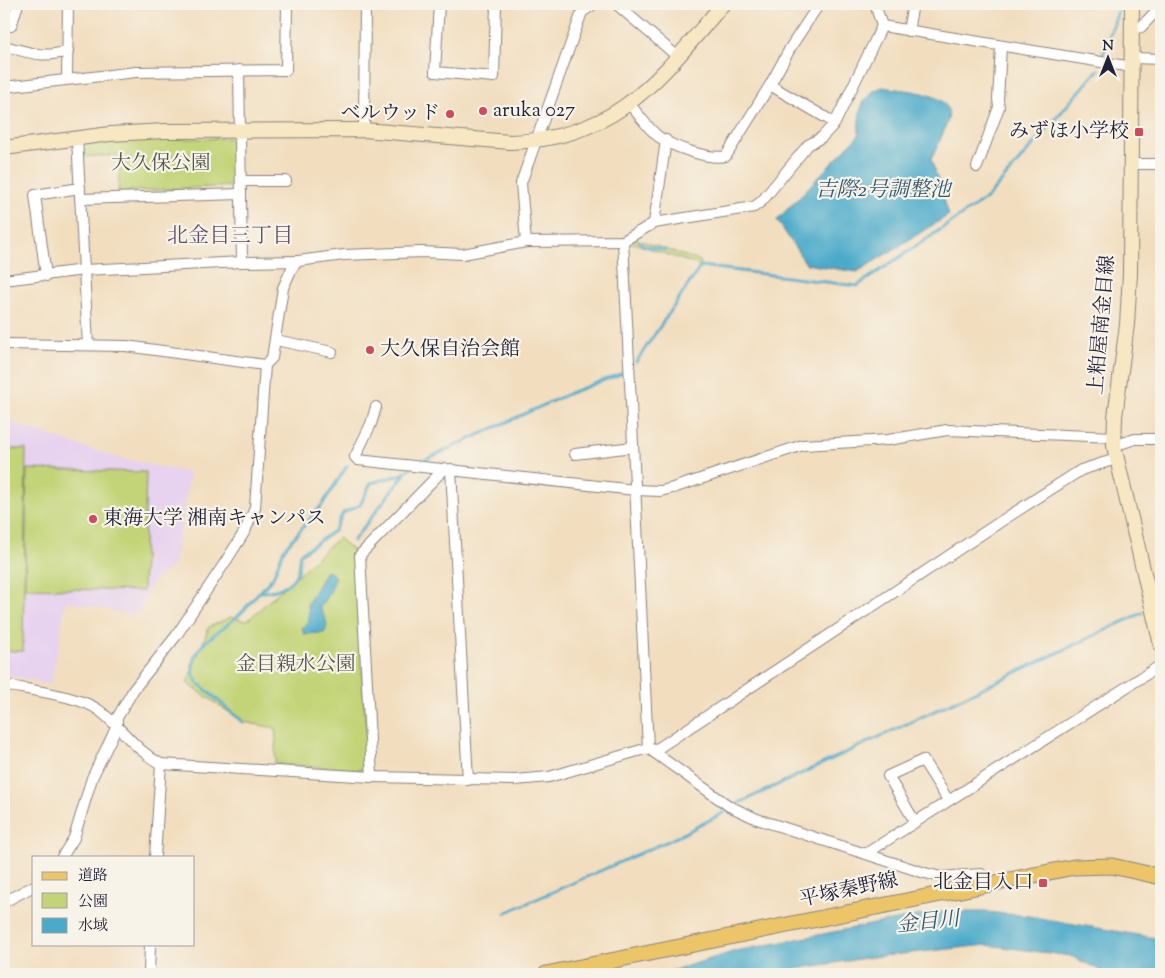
<svg xmlns="http://www.w3.org/2000/svg" width="1165" height="978" font-family="'Sorts Mill Goudy','Noto Serif JP',serif">
<rect width="100%" height="100%" fill="#f7f3e8"/>
<filter id="ink" filterUnits="userSpaceOnUse"><feTurbulence type="fractalNoise" baseFrequency=".02" numOctaves="2"/><feDisplacementMap in="SourceGraphic" scale="10" xChannelSelector="R" yChannelSelector="G"/><feConvolveMatrix kernelMatrix="1 2 1 2 8 2 1 2 1" color-interpolation-filters="sRGB"/></filter>
<filter id="wash" filterUnits="userSpaceOnUse"><feTurbulence type="fractalNoise" baseFrequency=".0096" numOctaves="4" result="noise"/><feDisplacementMap in="SourceGraphic" scale="20" xChannelSelector="R" yChannelSelector="G"/><feGaussianBlur stdDeviation="1.12" result="paint"/><feColorMatrix in="noise" values="0 0 0 0 0 0 0 0 0 0 0 0 0 0 0 0 0 1.4 0 .05"/><feComposite in="paint" operator="in"/></filter>
<g filter="url(#wash)">
<rect width="100%" height="100%" fill="#f2debf"/>
<path fill="#e7d2ef" d="M4 415H6L10 422 114 457 190 473 174 565 152 583 140 610 132 615 66 601 51 685 20 677 4 676Z"/>
<g fill="#c2d477" stroke="#727b59">
<path d="M231 138 235 141V181L230 186 118 192 120 167 119 155 82 157 81 141Z"/>
<path d="M630 237 700 261 701 266 624 240Z"/>
<path d="M4 449H26L23 651H4Z"/>
<path d="M27 469 146 472 143 591 25 588Z"/>
<path d="M338 538 354 551 368 762 361 770 275 764 276 728 243 722 187 683 209 627 231 617 247 621Z"/>
</g>
<g fill="#4baaca" stroke="#366682">
<path d="M883 87C902 91 955 90 948 120 944 133 937 147 931 159L949 215 857 272 806 264 777 220 859 135C858 114 860 94 883 87Z"/>
<path d="M326 571 332 573 335 578 331 590 320 607C323 617 331 623 324 633L304 634 302 628 309 620 308 603Z"/>
<path d="M936 912H987L1028 916 1161 939V974H1108L1071 956 987 945 873 957 762 974H661L736 951Z"/>
</g>
<g fill="none" stroke-linecap="round" stroke-linejoin="round">
<g stroke="#4baaca" stroke-width="3">
<path d="M1102 58 1118 11"/>
<path d="M639 241 644 246 666 250"/>
<path d="M636 362 701 266 857 286 987 198 1098 70"/>
<path d="M418 463 570 393 623 373"/>
<path d="M353 541 405 474"/>
<path d="M260 592 273 577 284 549 322 505 347 466"/>
<path d="M243 722 197 682C179 650 221 632 238 616 246 609 252 600 259 592 274 592 293 587 298 570 299 565 299 559 300 554L334 531 343 513 360 505 371 483 401 475 411 468"/>
<path d="M739 803 1142 613"/>
<path d="M505 913 679 836 725 812"/>
</g>
</g>
</g>
<g filter="url(#ink)">
<g fill="none" stroke-linecap="round" stroke-linejoin="round">
<g stroke="#8a807d" stroke-width="12">
<g id="street">
<path d="M439 4 435 72 494 77 496 4"/>
<path d="M616 4 678 57"/>
<path d="M11 26 18 4"/>
<path d="M882 26 1132 67"/>
<path d="M1132 29 1141 27 1161 6"/>
<path d="M908 31 913 4"/>
<path d="M4 46C30 52 40 59 68 51"/>
<path d="M1133 58 1161 59"/>
<path d="M239 70 242 262"/>
<path d="M67 79 68 4"/>
<path d="M770 85 835 123"/>
<path d="M4 87 136 72 286 70 287 4"/>
<path d="M630 105C639 114 648 129 659 137 673 147 709 160 726 156L770 85 792 45 819 4"/>
<path d="M364 130 365 4"/>
<path d="M77 138 88 345"/>
<path d="M1132 164H1161"/>
<path d="M977 167 999 107 998 99 1001 47"/>
<path d="M241 181H286"/>
<path d="M80 199 241 194"/>
<path d="M654 223 666 140"/>
<path d="M623 241 648 748"/>
<path d="M526 242 521 183 582 12 594 4"/>
<path d="M46 276 35 195 80 188"/>
<path d="M4 280 84 270 242 262 298 261"/>
<path d="M276 340 332 352"/>
<path d="M4 344 126 346 265 365"/>
<path d="M376 407 371 424 355 457 358 460 635 490 660 491 673 488 803 445 888 440 947 430 1114 437"/>
<path d="M1114 446 1135 439H1161"/>
<path d="M575 454 633 447"/>
<path d="M451 469 468 780"/>
<path d="M1151 602 1161 596"/>
<path d="M4 685C28 690 82 696 100 711 122 728 136 751 161 764L372 777 515 780 549 777 648 748 657 749 1006 518 1081 470 1116 459"/>
<path d="M648 748 729 806 757 819 925 873 941 877 981 874"/>
<path d="M372 777 360 555 445 468"/>
<path d="M915 822 888 776 923 760 948 800"/>
<path d="M867 853 1161 665"/>
<path d="M62 857 74 838 92 778 117 726V718L134 689 176 636 226 561 245 531 255 508 265 365 272 358 283 288 292 268 298 261 344 255 422 252 463 254 526 242 623 241 654 223 754 207 762 201 808 145 822 137 835 123 882 26 875 4"/>
<path d="M155 857 161 764"/>
<path d="M4 902 34 886"/>
<path d="M149 974 150 944"/>
</g>
</g>
<g stroke="#8a807d" stroke-width="16">
<g id="secondary">
<path d="M1132 4 1130 274 1127 324 1115 417 1114 446 1161 645"/>
<path d="M4 148 110 134 165 131 364 130 510 142C618 139 659 79 723 4"/>
</g>
</g>
<g stroke="#8a807d" stroke-width="17">
<path id="primary" d="M546 974 1074 867 1112 866 1161 877"/>
</g>
<use href="#street" stroke="#fff" stroke-width="10"/>
<use href="#secondary" stroke="#f7e8c3" stroke-width="14"/>
<use href="#primary" stroke="#ecc569" stroke-width="15"/>
</g>
</g>
<g fill="#d1495b" stroke="#f7f3e8" stroke-width="2">
<circle cx="483" cy="111" r="5"/>
<circle cx="450" cy="114" r="5"/>
<rect x="1134" y="127" width="10" height="10" rx="2.5"/>
<circle cx="370" cy="350" r="5"/>
<circle cx="93" cy="519" r="5"/>
<rect x="1038" y="878" width="10" height="10" rx="2.5"/>
</g>
<g text-anchor="middle" dominant-baseline="central" stroke-width="4.5" stroke-linejoin="round" paint-order="stroke">
<g font-size="20" fill="#22223b" stroke="#f7f3e8" text-anchor="start">
<text x="493" y="111">aruka 027</text>
<text x="440" y="114" text-anchor="end">ベルウッド</text>
<text x="1129" y="132" text-anchor="end">みずほ小学校</text>
<text x="380" y="350">大久保自治会館</text>
<text x="103" y="519">東海大学 湘南キャンパス</text>
<text x="1033" y="883" text-anchor="end">北金目入口</text>
</g>
<g font-size="20" fill="#52574d" stroke="#f7f3e8">
<text x="161" y="164">大久保公園</text>
<text x="296" y="665">金目親水公園</text>
</g>
<g font-size="20" fill="#22223b" stroke="#f7f3e8">
<text transform="translate(1103 325) rotate(-85)">上粕屋南金目線</text>
<text transform="translate(849 891) rotate(-12)">平塚秦野線</text>
</g>
<g font-size="21" font-style="italic" fill="#325874" stroke="#f7f3e8">
<text x="883" y="191">吉際2号調整池</text>
<text transform="translate(928 923) rotate(-6)">金目川</text>
</g>
<g font-size="21" fill="#61506d" stroke="#f7f3e8">
<text x="230" y="237">北金目三丁目</text>
</g>
</g>
<rect width="1165" height="978" fill="none" stroke="#f7f3e8" stroke-width="20"/>
<rect x="32" y="856" width="162" height="90" fill="#f7f3e8" stroke="#a29fa3"/>
<rect x="42" y="872" width="25" height="8" fill="#ecc569" stroke="#a29fa3"/>
<text x="78" y="880" font-size="15" fill="#22223b">道路</text>
<rect x="42" y="893" width="25" height="15" fill="#c2d477" stroke="#a29fa3"/>
<text x="78" y="906" font-size="15" fill="#22223b">公園</text>
<rect x="42" y="918" width="25" height="15" fill="#4baaca" stroke="#a29fa3"/>
<text x="78" y="930" font-size="15" fill="#22223b">水域</text>
<g transform="translate(1108 58)" stroke="#f7f3e8" stroke-width="4" paint-order="stroke">
<path d="M0-4L9 19L0 12L-9 19Z" fill="#22223b"/>
<text y="-8" font-size="14" font-weight="bold" text-anchor="middle" fill="#22223b">N</text>
</g>
</svg>
